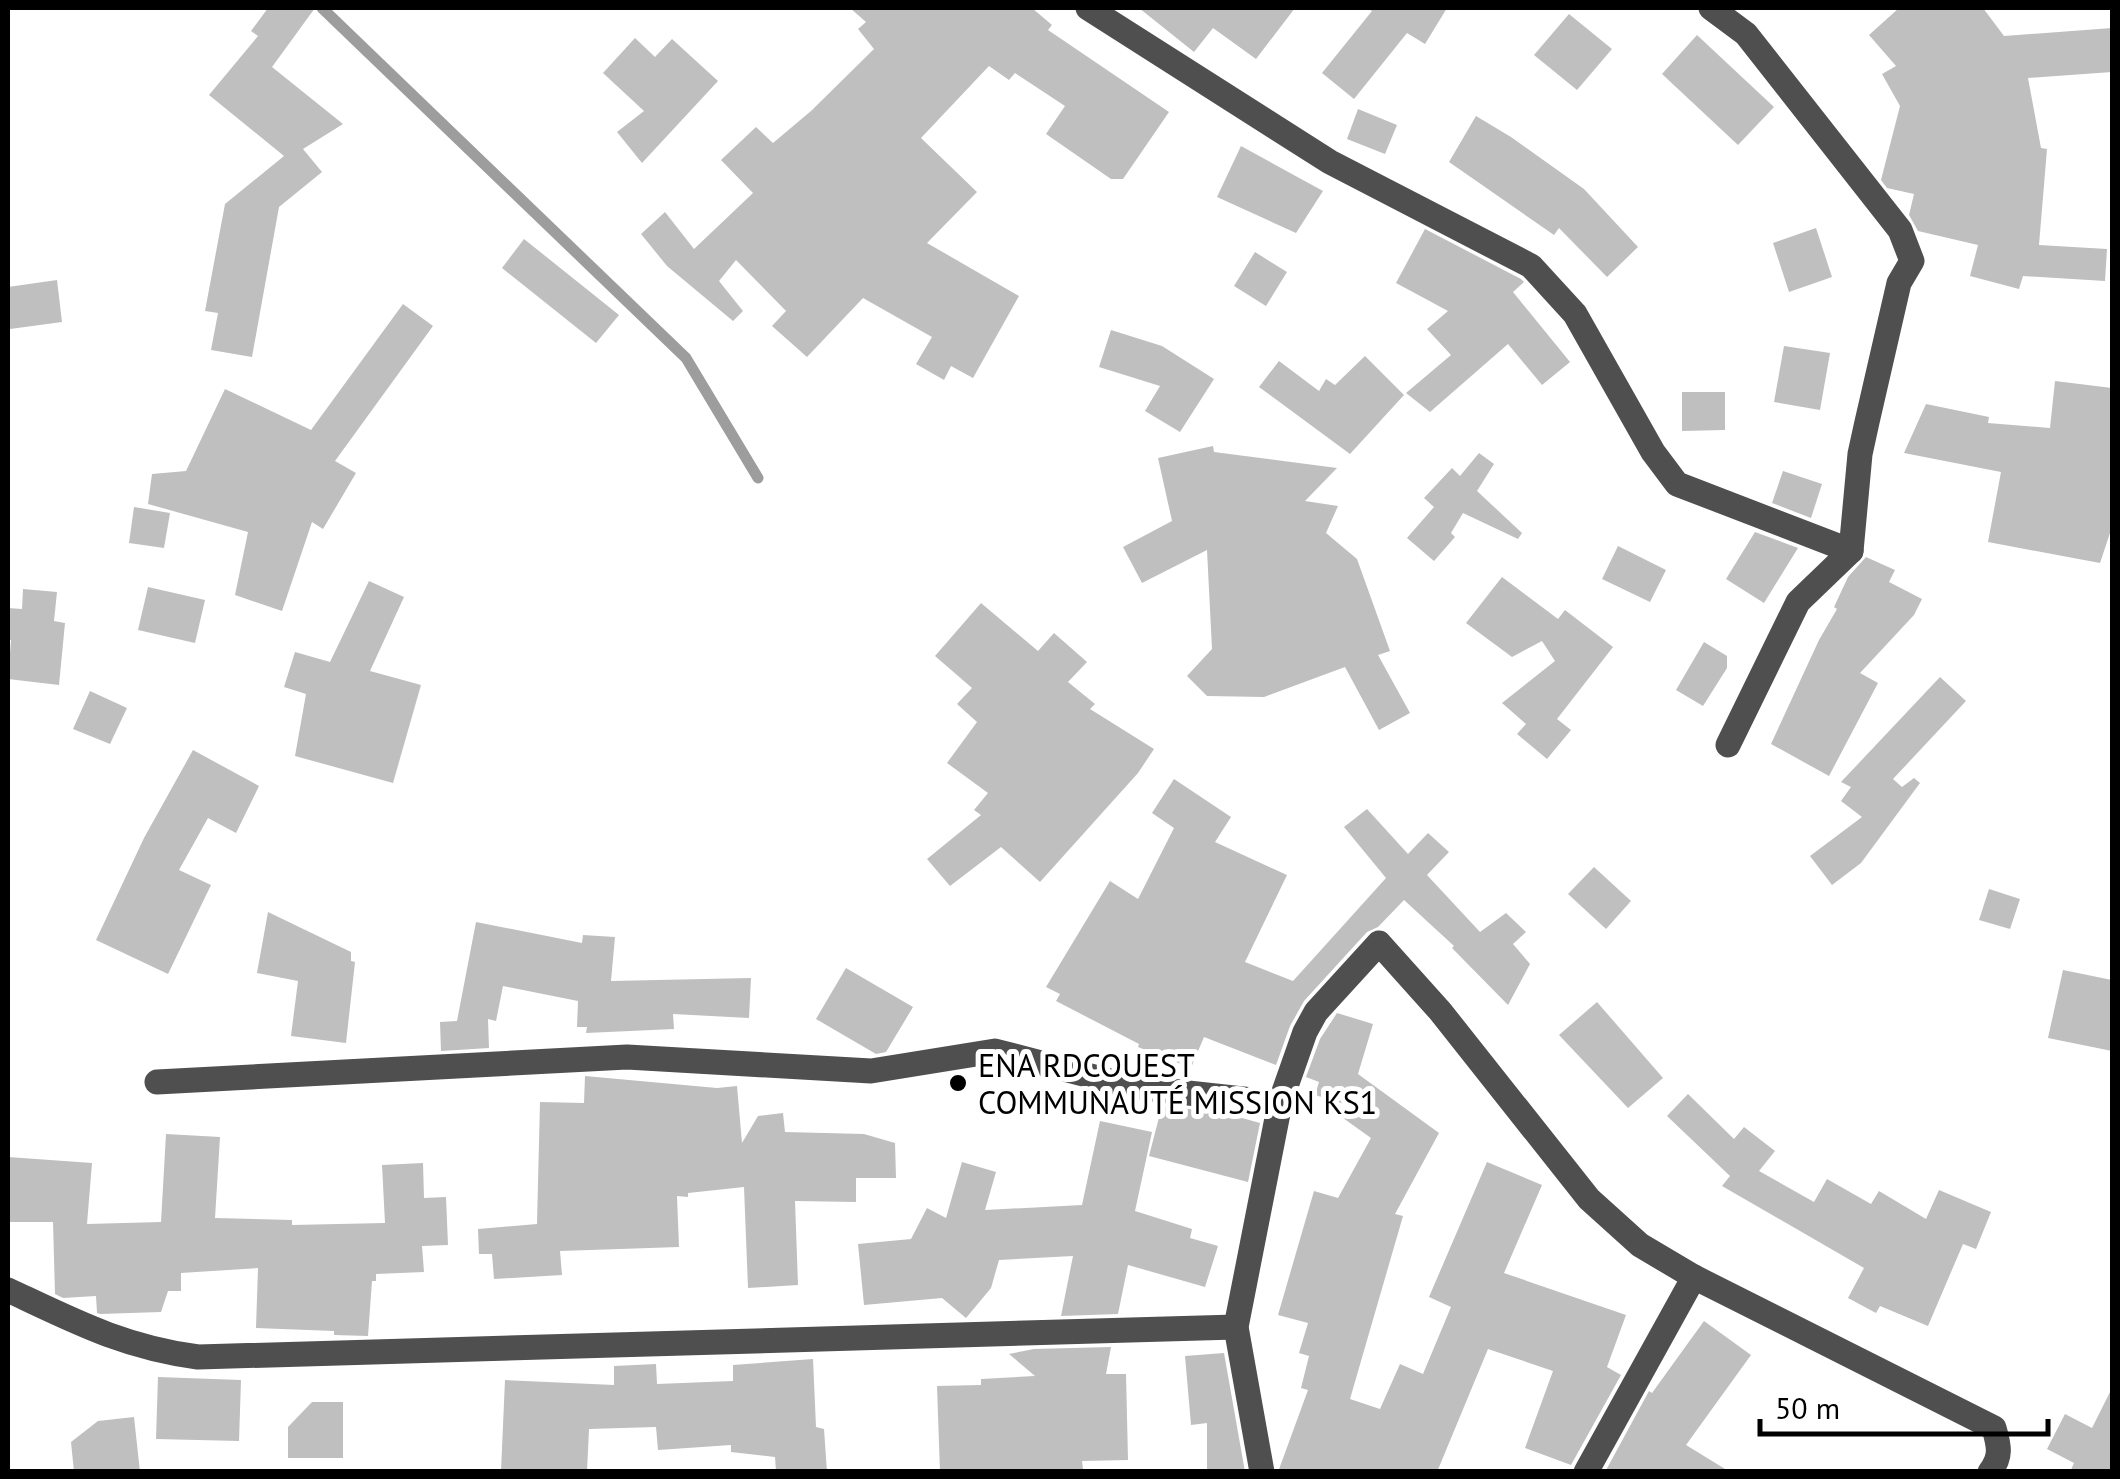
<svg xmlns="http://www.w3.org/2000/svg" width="2120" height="1479" font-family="'PT Sans',sans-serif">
<rect width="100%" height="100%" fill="#fff"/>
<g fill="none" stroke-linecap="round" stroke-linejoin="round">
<path stroke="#9d9d9d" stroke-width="11" d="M322 8 686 358 758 478"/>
</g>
<g fill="#bfbfbf">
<path d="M268 8H315L272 67 343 124 303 149 322 172 279 207 252 357 211 350 218 313 205 311 225 204 284 156 209 95 258 36 251 31Z"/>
<path d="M850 8H1032L1052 25 1048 30 1169 112 1123 179H1111L1046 134 1065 106 1015 73 1009 80 989 66 921 138 977 192 927 243 1019 296 973 378 951 366 944 380 916 364 932 337 863 298 807 357 772 326 786 311 736 260 719 281 743 311 733 321 667 266 641 234 665 212 694 249 753 193 721 160 756 127 773 143 811 111 874 49 858 29 866 22Z"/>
<path d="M1139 8H1295L1256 59 1213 28 1194 52Z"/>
<path d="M1366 8H1447L1425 44 1407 33 1354 99 1322 73 1372 11Z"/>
<path d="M1899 8H1983L2004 36 2112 28V72L2028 78 2041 148 2047 149 2039 245 2107 249 2105 281 2023 276 2019 289 1970 276 1978 245 1918 231 1909 215 1914 194 1887 188 1881 180 1900 106 1882 74 1896 66 1869 35Z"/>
<path d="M1569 14 1612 49 1577 90 1534 55Z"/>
<path d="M1697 35 1774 107 1738 145 1662 74Z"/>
<path d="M635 38 655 57 672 39 718 81 642 163 617 132 644 111 603 73Z"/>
<path d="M1358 109 1397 125 1385 154 1347 139Z"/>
<path d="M1476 116 1511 137 1584 189 1638 247 1607 277 1559 228 1554 235 1449 162Z"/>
<path d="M1241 146 1323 191 1296 233 1217 197Z"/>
<path d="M1816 228 1832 277 1789 292 1773 243Z"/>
<path d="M1425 229 1521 279 1524 282 1513 292 1570 362 1542 385 1508 344 1430 412 1406 393 1451 355 1427 329 1448 311 1396 283Z"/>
<path d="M524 239 619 315 596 343 502 268Z"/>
<path d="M1255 252 1287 272 1266 306 1234 286Z"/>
<path d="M57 280 62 322 10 329 8 287Z"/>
<path d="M403 304 433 326 335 461 356 473 323 529 312 522 282 611 235 595 248 532 148 504 152 474 186 471 225 389 311 430Z"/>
<path d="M1111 330 1162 346 1214 379 1180 432 1145 411 1160 386 1099 367Z"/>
<path d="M1784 346 1830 353 1820 410 1774 402Z"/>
<path d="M1365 356 1404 395 1350 454 1259 387 1279 361 1319 391 1326 379 1335 385Z"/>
<path d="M2055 381 2112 388V527L2100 563 1988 542 2001 472 1904 453 1926 404 1989 417 1988 423 2050 428Z"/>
<path d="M1682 392H1725V430L1682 431Z"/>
<path d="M1213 446 1214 452 1337 468 1305 501 1338 506 1326 533 1357 559 1390 651 1378 655 1410 713 1379 730 1345 667 1264 697 1207 696 1187 676 1212 649 1207 550 1142 583 1123 547 1172 521 1158 458Z"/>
<path d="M1479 453 1494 464 1477 491 1522 533 1518 539 1463 513 1451 533 1455 537 1434 561 1407 538 1434 507 1424 498 1452 468 1460 476Z"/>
<path d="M1783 471 1822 484 1811 518 1772 503Z"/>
<path d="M134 507 170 513 164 548 129 543Z"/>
<path d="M1755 532 1798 548 1764 603 1726 579Z"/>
<path d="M1618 546 1666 570 1650 602 1602 579Z"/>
<path d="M1866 557 1895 570 1889 582 1922 599 1914 615 1860 673 1878 683 1829 776 1771 744 1819 640 1837 609 1834 607 1848 577Z"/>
<path d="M1502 577 1558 619 1565 610 1613 647 1557 719 1571 730 1547 759 1517 734 1526 724 1502 703 1555 661 1542 641 1512 657 1466 623Z"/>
<path d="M369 581 404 597 370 671 421 685 393 783 295 756 306 694 284 687 295 652 330 662Z"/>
<path d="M148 587 205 600 195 643 138 630Z"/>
<path d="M23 589 57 592 54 621 65 623 59 685 8 679 11 640H8V608L22 609Z"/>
<path d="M981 603 1038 651 1054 633 1087 662 1068 682 1095 704 1090 709 1154 749 1138 773 1040 882 1001 847 950 886 927 859 981 815 974 810 988 793 947 763 977 722 957 704 972 688 935 656Z"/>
<path d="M1704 642 1727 656V668L1703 706 1676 690Z"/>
<path d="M1940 677 1966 701 1893 779 1902 787 1914 778 1920 783 1861 863 1832 885 1810 856 1862 817 1841 801 1851 787 1841 782Z"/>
<path d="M90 691 127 708 110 744 73 729Z"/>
<path d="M193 750 259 786 236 833 208 818 179 870 211 885 168 974 96 940 144 838Z"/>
<path d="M1174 779 1231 817 1215 842 1287 875 1245 962 1293 981 1386 878 1344 827 1367 809 1408 854 1428 833 1449 852 1427 875 1480 932 1506 913 1526 932 1513 944 1530 964 1508 1005 1452 948 1454 946 1404 900 1378 927 1367 932 1304 1001 1290 1026 1276 1065 1204 1037 1191 1068 1138 1047 1139 1044 1056 1001 1060 994 1046 987 1110 881 1138 899 1174 828 1152 813Z"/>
<path d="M1594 867 1631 901 1606 929 1568 894Z"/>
<path d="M1989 889 2020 899 2010 929 1979 920Z"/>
<path d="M268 912 351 952V961L355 962 346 1043 291 1036 298 981 257 973Z"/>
<path d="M476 922 582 943 583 935 615 937 611 981 751 978 749 1018 673 1014 674 1029 586 1033 587 1027H577L578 1001 503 986 496 1021 488 1019 489 1048 441 1051 440 1022 457 1021Z"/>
<path d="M846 968 913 1007 886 1052 876 1054 816 1019Z"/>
<path d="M2063 970 2112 980V1051L2048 1038Z"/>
<path d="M1597 1002 1663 1078 1628 1108 1559 1035Z"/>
<path d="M1337 1013 1373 1024 1358 1074 1439 1133 1395 1214 1403 1216 1350 1399 1380 1409 1400 1364 1423 1374 1451 1307 1429 1297 1487 1162 1542 1185 1504 1273 1626 1315 1607 1367 1621 1375 1571 1465 1525 1448 1553 1371 1488 1349 1437 1472H1278L1308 1390 1301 1388 1309 1356 1299 1353 1308 1323 1278 1315 1314 1191 1338 1198 1371 1138 1343 1118 1351 1106 1315 1095 1319 1082 1306 1077 1320 1039Z"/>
<path d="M585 1076 717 1088 737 1086 742 1143 758 1116 783 1113 785 1132 864 1134 895 1143 896 1178H856V1202L795 1201 798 1285 748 1288 744 1187 688 1193V1197L677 1196 679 1247 560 1251 562 1275 494 1279 492 1254H479L478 1229 537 1224 540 1102 584 1103Z"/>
<path d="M1688 1094 1734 1139 1744 1127 1775 1151 1759 1171 1814 1202 1827 1179 1871 1204 1879 1191 1926 1219 1939 1190 1991 1212 1976 1249 1963 1244 1928 1326 1880 1306 1876 1313 1848 1298 1864 1268 1722 1186 1730 1176 1667 1116Z"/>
<path d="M1162 1106 1224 1113 1260 1123 1248 1182 1149 1156Z"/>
<path d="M1100 1121 1152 1132 1135 1211 1192 1229 1190 1238 1218 1246 1205 1287 1128 1265 1118 1314 1061 1316 1073 1256 999 1260 991 1288 966 1318 942 1298 864 1305 858 1244 911 1239 927 1208 946 1218 962 1162 996 1172 985 1210 1082 1205Z"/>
<path d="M166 1134 220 1137 215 1218 292 1220V1225L385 1223 382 1165 423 1163 424 1198 446 1197 448 1245 422 1246 424 1272 376 1274V1281H372L368 1336 334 1335V1331L256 1328 258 1268 181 1273V1291H168L161 1312 100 1314 97 1313 96 1296 63 1298 55 1294 53 1222H8V1157L92 1163 87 1224 161 1222Z"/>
<path d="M1704 1321 1751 1355 1686 1445 1730 1472H1605L1649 1391 1652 1393Z"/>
<path d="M1111 1347 1106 1374H1126L1128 1460 1082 1461 1083 1469 1037 1472H940L937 1386 981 1385V1379L1035 1376 1009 1354 1034 1349Z"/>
<path d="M1224 1353 1245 1472H1207V1423L1191 1425 1185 1356Z"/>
<path d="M813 1359 816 1427 824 1429 827 1472H776L775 1457 731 1452V1445L658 1450 656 1427 589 1429 587 1472 501 1471 505 1380 614 1385V1366L656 1364 657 1384 733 1381V1365Z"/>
<path d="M158 1377 241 1380 239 1441 156 1439Z"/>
<path d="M2112 1388V1472H2070L2074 1463 2047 1449 2065 1414 2092 1428Z"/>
<path d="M312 1402H343V1458H288V1427Z"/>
<path d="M134 1417 140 1472H74L71 1442 98 1421Z"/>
</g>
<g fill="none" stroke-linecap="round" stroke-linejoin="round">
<g stroke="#4f4f4f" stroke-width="25">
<path d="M1088 8 1330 162 1531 266 1575 314 1653 452 1677 484 1851 551"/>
<path d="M1711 8 1746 34 1900 230 1912 261 1899 283 1867 422 1860 454 1851 551 1798 602 1728 745"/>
<path d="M157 1082 627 1057 871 1071 995 1051 1133 1087 1280 1103"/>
<path d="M8 1290C74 1321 123 1347 198 1357L1236 1327"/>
<path d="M1262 1472 1236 1327 1280 1103 1305 1032 1316 1012 1379 943 1440 1011 1589 1199 1640 1245 1694 1277 1994 1428C1999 1446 2002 1456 1990 1472"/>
<path d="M1586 1472 1694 1277"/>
</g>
</g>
<circle fill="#000" stroke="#fff" stroke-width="4" cx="958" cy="1083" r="10"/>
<g text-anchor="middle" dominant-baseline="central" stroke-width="10" stroke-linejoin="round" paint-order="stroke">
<g font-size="32" fill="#000" stroke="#fff" text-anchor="start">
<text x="978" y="1065">ENA RDCOUEST<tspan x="978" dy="37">COMMUNAUTÉ MISSION KS1</tspan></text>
</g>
</g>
<rect width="2120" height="1479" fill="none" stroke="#000000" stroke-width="20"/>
<path d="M1760 1419v15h288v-15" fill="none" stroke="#000000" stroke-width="5"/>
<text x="1775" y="1419" font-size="30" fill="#000000" stroke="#ffffff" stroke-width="8" paint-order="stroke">50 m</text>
</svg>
